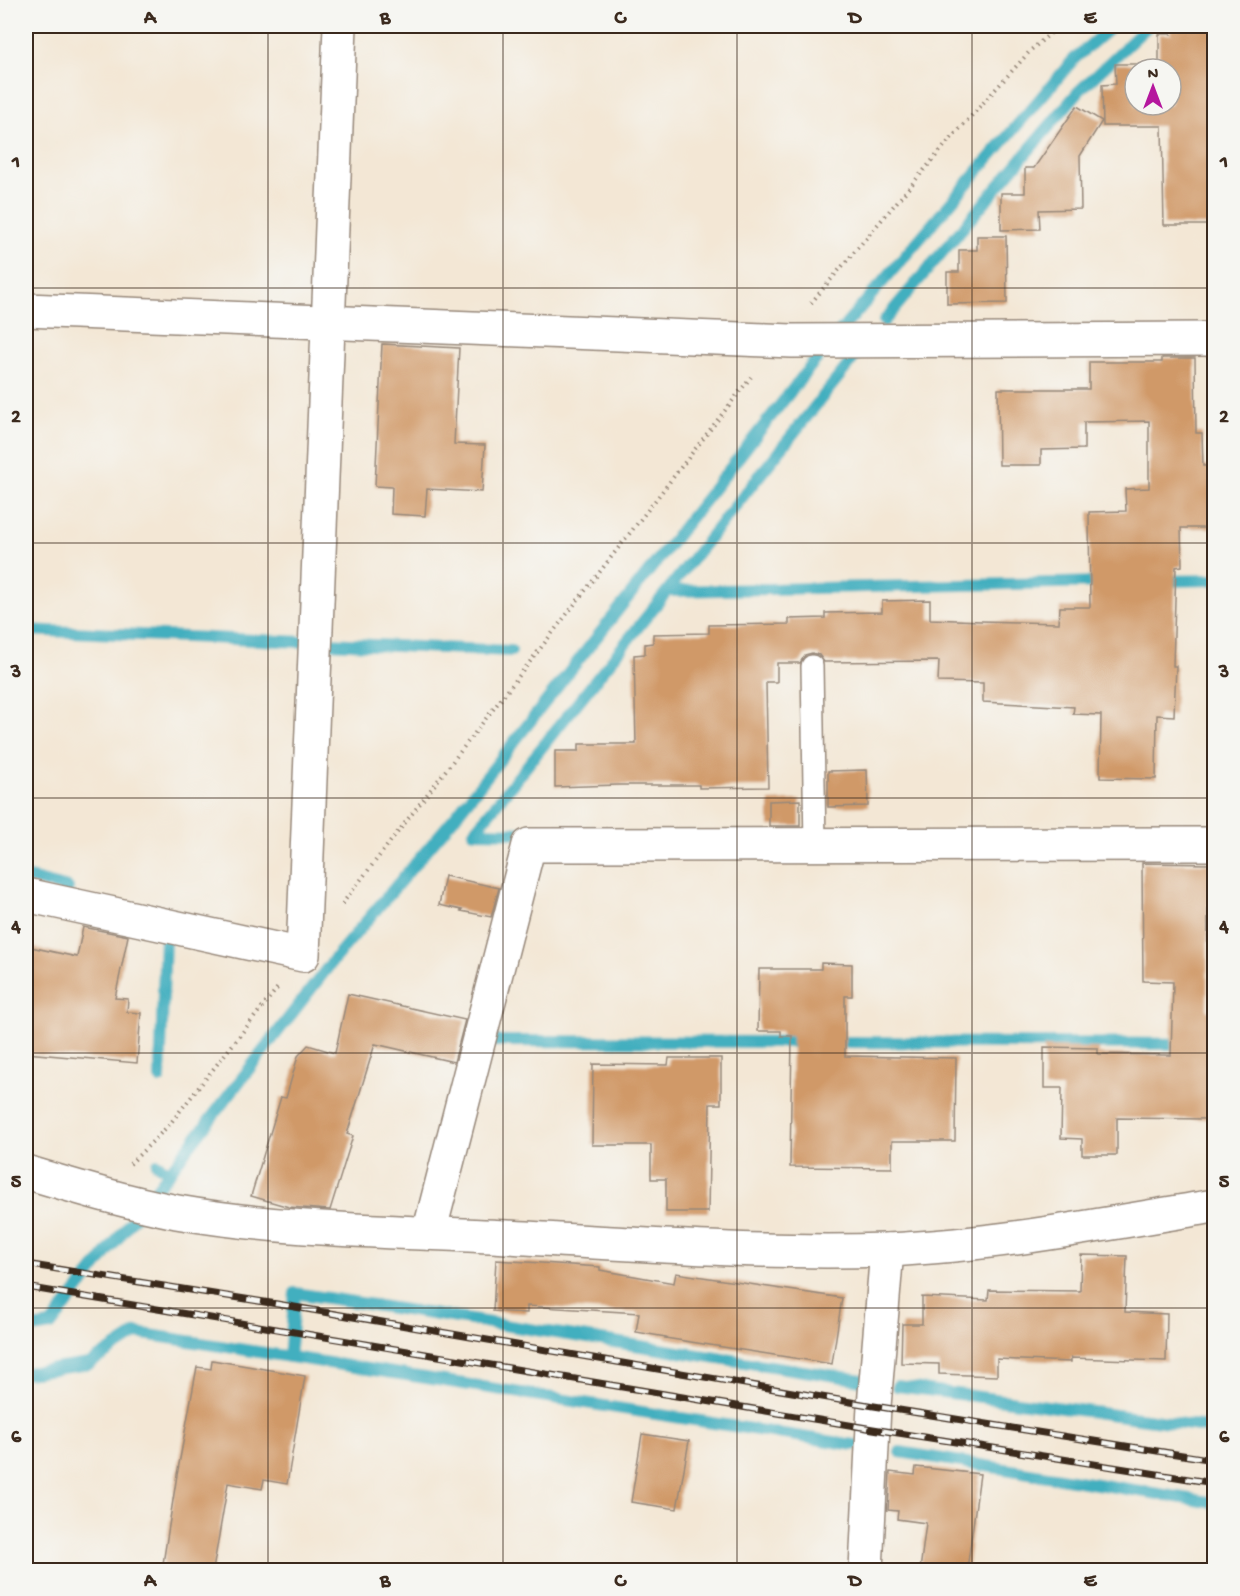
<svg xmlns="http://www.w3.org/2000/svg" width="1240" height="1596" font-family="'Gochi Hand',sans-serif">
<rect width="100%" height="100%" fill="#f6f6f2"/>
<filter id="ink" filterUnits="userSpaceOnUse"><feTurbulence type="fractalNoise" baseFrequency=".0167" numOctaves="2"/><feDisplacementMap in="SourceGraphic" scale="12" xChannelSelector="R" yChannelSelector="G"/><feConvolveMatrix kernelMatrix="1 2 1 2 8 2 1 2 1" color-interpolation-filters="sRGB"/></filter>
<filter id="wash" filterUnits="userSpaceOnUse"><feTurbulence type="fractalNoise" baseFrequency=".008" numOctaves="4" result="noise"/><feDisplacementMap in="SourceGraphic" scale="24" xChannelSelector="R" yChannelSelector="G"/><feGaussianBlur stdDeviation="1.35" result="paint"/><feColorMatrix in="noise" values="0 0 0 0 0 0 0 0 0 0 0 0 0 0 0 0 0 1.4 0 .05"/><feComposite in="paint" operator="in"/></filter>
<g filter="url(#wash)">
<rect width="100%" height="100%" fill="#f3e7d5"/>
<g fill="none" stroke-linecap="round" stroke-linejoin="round">
<g stroke="#42afbf" stroke-width="12">
<path d="M884 321 1079 91 1148 26"/>
<path d="M1162 581 1214 580"/>
<path d="M668 591 1105 582"/>
<path d="M26 630 304 642"/>
<path d="M327 643 511 651"/>
<path d="M474 832 857 354"/>
<path d="M474 832 533 833"/>
<path d="M26 877 68 888"/>
<path d="M494 1041 808 1042"/>
<path d="M829 1042 1214 1044"/>
<path d="M160 1078 165 938"/>
<path d="M157 1164 170 1172"/>
<path d="M26 1329 51 1325 335 958 454 818 814 362 1074 59 1112 26"/>
<path d="M289 1357 295 1293 862 1380"/>
<path d="M26 1373 89 1364 137 1333 854 1445"/>
<path d="M897 1386 1214 1428"/>
<path d="M900 1452 1214 1503"/>
</g>
</g>
<g id="blocks">
<g fill="#d09967" fill-rule="evenodd">
<path d="M1171 26H1213L1215 170H1210L1211 225H1164L1162 126H1103L1102 85 1116 84 1115 64H1159V34H1171ZM1135 69H1171V105H1135Z"/>
<path d="M1077 106 1102 121 1080 156 1081 209 1039 210 1040 229 1001 230V193H1025V168H1034Z"/>
<path d="M977 236H1006L1007 303 947 304V272H959V250H977Z"/>
<path d="M382 344 459 348 454 444 485 445 482 492 427 489 425 516 391 514 392 487 375 486Z"/>
<path d="M1162 358H1195L1196 433H1202L1203 466H1215V528H1181L1182 566 1176 567 1173 666H1176L1174 716 1157 715 1156 779 1100 778 1101 715 1073 714 1074 707 983 702V683L938 682 939 661 824 662 819 655 812 653 805 655 800 663H777V682H766L768 787 699 788V785H618L555 787V751H579V744H636L634 655 645 654V644L653 643V634L709 633V625L789 624V619L825 618V613L882 612V601L930 600V619L981 621 1059 623 1060 607H1090L1089 512 1126 511 1125 489 1149 488V421L1084 422V449L1041 450V465H999L998 389H1089V362H1162Z"/>
<path d="M867 770 868 806 828 807V771Z"/>
<path d="M800 800V826H769V801Z"/>
<path d="M1142 863 1212 864 1211 905H1208L1207 1011H1212L1210 1119 1117 1118V1155H1082V1139L1061 1138 1062 1088H1044V1047L1098 1048V1054L1171 1055 1173 982 1143 981Z"/>
<path d="M445 876 499 888 491 917 461 911 462 910 439 905Z"/>
<path d="M83 927 128 936 115 998 128 999 127 1012 141 1013 137 1063 26 1053V946L77 957Z"/>
<path d="M821 963 852 964V996H845V1056L956 1058 955 1141H892V1168L790 1167 792 1036H781V1031H758L759 969H821Z"/>
<path d="M348 994 465 1020 454 1062 375 1044 347 1134 353 1136 330 1210 289 1207 251 1196 281 1097 286 1098 298 1056 308 1045 335 1053Z"/>
<path d="M669 1058H721V1104H710L708 1212H666V1179H651V1145H592L593 1064 668 1065Z"/>
<path d="M1081 1255 1127 1256 1125 1312 1167 1314 1166 1361 1071 1358V1362L997 1359V1376L939 1374V1364L901 1363 902 1324H922V1297L988 1300 989 1290 1080 1291Z"/>
<path d="M496 1260 600 1267V1270L674 1283 676 1273 842 1298 832 1364 665 1338 666 1337 636 1332 639 1313 527 1306V1313L493 1311Z"/>
<path d="M212 1360 305 1376 287 1484 264 1480 262 1489 228 1483 213 1570H162L177 1475 197 1367 211 1369Z"/>
<path d="M642 1434 689 1441 677 1509 631 1502Z"/>
<path d="M916 1467 980 1474 967 1570H920L926 1523 897 1519 898 1511 888 1510 890 1472 915 1475Z"/>
</g>
</g>
</g>
<g filter="url(#ink)">
<use href="#blocks" fill-opacity="0" stroke="#97887a" stroke-width="1.5"/>
<g fill="none" stroke-linecap="round" stroke-linejoin="round">
<g stroke="#97887a" stroke-width="24">
<path id="lane" d="M812 666 815 845"/>
</g>
<g stroke="#97887a" stroke-width="36">
<g id="street">
<path d="M26 310 792 341 1214 339"/>
<path d="M26 895 303 955 340 26"/>
<path d="M26 1172C76 1187 126 1202 177 1212 286 1231 397 1231 507 1237 633 1244 760 1254 886 1250 997 1245 1106 1224 1214 1206"/>
<path d="M429 1233 529 845 1214 844"/>
<path d="M866 1570 874 1406 887 1250"/>
</g>
</g>
<g stroke="#97887a" stroke-width="4" stroke-dasharray="1.5 4.5" stroke-linecap="butt">
<path d="M811 303 947 143 1031 50 1059 26"/>
<path d="M342 904 751 377"/>
<path d="M130 1164 169 1125 279 986"/>
</g>
<use href="#lane" stroke="#fff" stroke-width="21"/>
<use href="#street" stroke="#fff" stroke-width="33"/>
<g stroke="#3b2a1e" stroke-width="7">
<g id="rail">
<path d="M26 1264 277 1304 874 1406 1214 1460"/>
<path d="M26 1287 873 1429 1214 1483"/>
</g>
</g>
<use href="#rail" stroke="#f6f6f2" stroke-width="4.5" stroke-dasharray="14" stroke-linecap="butt"/>
</g>
</g>
<path fill="none" stroke="#3b2a1e" stroke-width="1.5" stroke-opacity="0.55" d="M268 26V1570M503 26V1570M737 26V1570M972 26V1570M26 288H1214M26 543H1214M26 798H1214M26 1053H1214M26 1308H1214"/>
<rect width="1240" height="1596" fill="none" stroke="#f6f6f2" stroke-width="66"/>
<g transform="translate(1153 87)"><circle r="28" fill="#f6f6f2" stroke="#aba49d" stroke-width="1.5"/>
<path d="M0-4.5L10 22L0 15L-10 22Z" fill="#b5179e"/>
<text y="-9" font-size="16" font-weight="bold" text-anchor="middle" fill="#3b2a1e">N</text>
</g>
<rect x="33" y="33" width="1174" height="1530" fill="none" stroke="#3b2a1e" stroke-width="2"/>
<g font-size="20" text-anchor="middle" font-weight="bold" fill="#3b2a1e">
<text x="150" y="23">A</text>
<text x="385" y="23">B</text>
<text x="620" y="23">C</text>
<text x="855" y="23">D</text>
<text x="1090" y="23">E</text>
<text x="16" y="167">1</text>
<text x="1224" y="167">1</text>
<text x="16" y="422">2</text>
<text x="1224" y="422">2</text>
<text x="16" y="677">3</text>
<text x="1224" y="677">3</text>
<text x="16" y="932">4</text>
<text x="1224" y="932">4</text>
<text x="16" y="1187">5</text>
<text x="1224" y="1187">5</text>
<text x="16" y="1442">6</text>
<text x="1224" y="1442">6</text>
<text x="150" y="1586">A</text>
<text x="385" y="1586">B</text>
<text x="620" y="1586">C</text>
<text x="855" y="1586">D</text>
<text x="1090" y="1586">E</text>
</g>
</svg>
